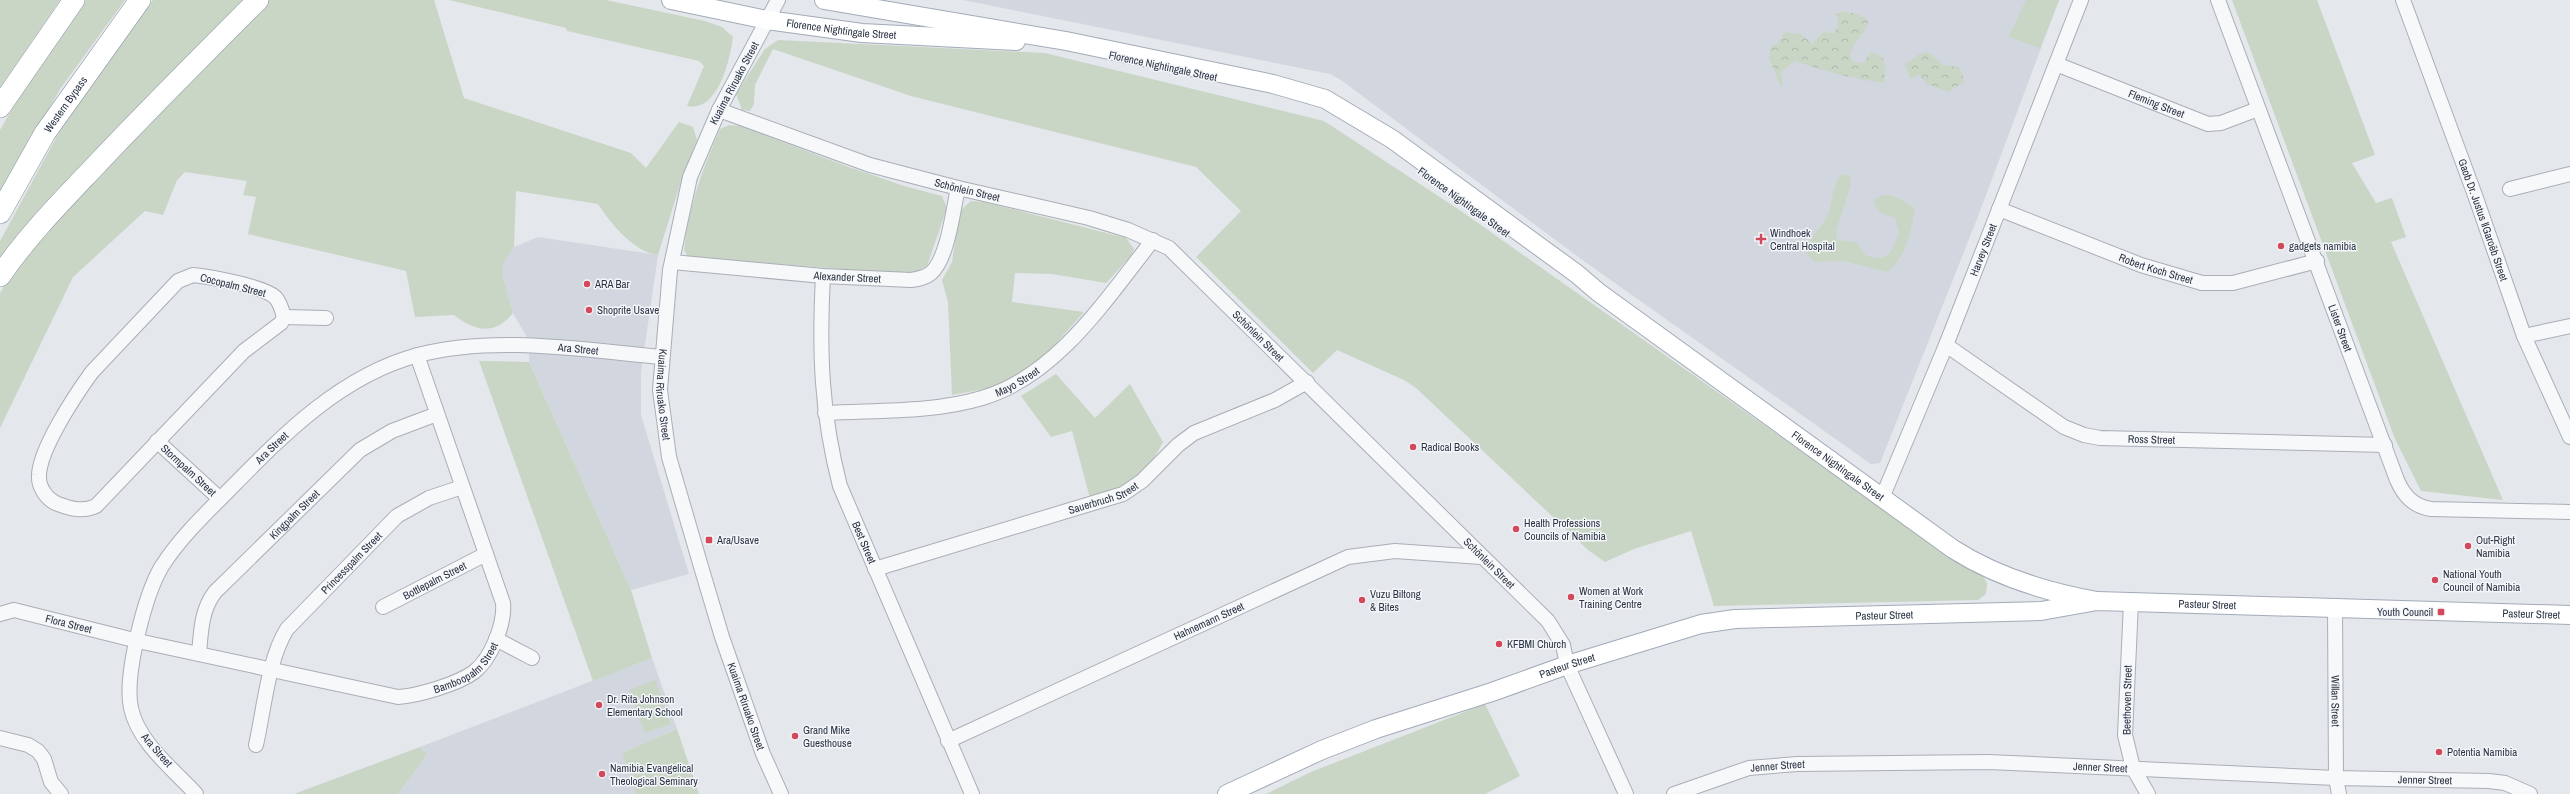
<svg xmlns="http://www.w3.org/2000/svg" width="2570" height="794" font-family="'Archivo Narrow',sans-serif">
<defs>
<pattern id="forest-crowns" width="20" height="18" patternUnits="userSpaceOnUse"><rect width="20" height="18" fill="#c9d6c5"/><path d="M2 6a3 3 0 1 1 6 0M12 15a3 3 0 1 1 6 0" fill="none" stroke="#adb8ab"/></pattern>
</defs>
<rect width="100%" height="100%" fill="#e4e7ec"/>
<g fill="#d2d6de">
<path d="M963 0H2059L1977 219 1880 463 1871 464 1581 259 1341 80 1330 74Z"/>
<path d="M538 237 658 255 641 372V415L689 574 631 590 529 362V341L513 313 502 273 503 264 514 247Z"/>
<path d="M652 658 677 729 622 753 636 794H398L427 754 420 747Z"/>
</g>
<g fill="#c9d6c5">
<path d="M0 0H60L0 88Z"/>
<path d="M85 0H125L60 89 0 196V130L29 80Z"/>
<path d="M153 0H244L0 267V241L74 105Z"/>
<path d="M268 0H434L464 98 631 153 646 168 679 122 693 127 697 140 683 175 658 255C634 252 611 224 598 204L516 191 514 247 503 264 502 273 513 313C494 336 475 331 454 315L415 317 406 271 248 234 256 197 243 195 247 181 185 172 177 180 163 215 145 211 73 277 0 428V293L3 288 51 225Z"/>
<path d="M449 0H606L705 21 722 27 733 37C730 60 718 113 687 106L704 66 699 61 567 31 566 28Z"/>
<path d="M2026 0H2059L2040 48 2009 37Z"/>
<path d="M2232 0H2317L2375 155 2352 163 2376 203 2392 198 2406 237 2391 242 2503 500 2421 491 2395 439Z"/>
<path d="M778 40 1045 53 1324 121 1461 211 1897 519 1981 573 1987 583 1986 594 1978 600 1714 606 1691 531 1634 549 1605 562 1588 550 1416 388 1404 380 1337 350 1313 373 1196 257 1241 211 1196 167 911 96 773 49 755 85 754 104 750 111 742 110 736 94 765 49Z"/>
<path d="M729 125 740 126 846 166 904 186 942 196 947 208 927 266 912 274H903L688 257 684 250C688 207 703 168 720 129Z"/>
<path d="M1845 174 1850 177 1851 184 1836 231 1837 240 1856 242 1866 256C1889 262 1892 253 1899 232L1895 218C1883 214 1876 213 1874 200 1889 188 1902 200 1915 208 1911 231 1907 257 1887 272L1843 261 1814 262 1805 251C1809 238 1820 229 1827 217 1833 203 1831 189 1840 176Z"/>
<path d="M971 201 984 202 1126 238 1134 249 1131 256 1106 283 1052 274 1015 273 1012 302 1084 312 1036 366 995 387 952 395 948 302 942 280 952 262 960 211Z"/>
<path d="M479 361 529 362 631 590 652 658 593 681Z"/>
<path d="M1056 374 1095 418 1130 384 1163 442C1143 480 1130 485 1090 498L1072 431 1051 437 1021 396Z"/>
<path d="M655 680 671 724 645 733 629 690Z"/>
<path d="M1485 704 1520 776 1485 794H1266L1311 772Z"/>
<path d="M677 729 699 794H636L622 753Z"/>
<path d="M420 747 427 754 398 794H294Z"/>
</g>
<g fill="url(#forest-crowns)">
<path d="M1845 11 1863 16 1868 22C1865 37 1845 47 1852 62L1864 63 1870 53C1887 51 1886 70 1884 83 1853 79 1824 71 1795 61L1781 72 1783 87 1780 85 1769 58 1771 47 1778 43 1785 32 1801 34 1812 44 1823 32 1834 33 1838 27 1837 14Z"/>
<path d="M1928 52 1943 65 1957 67 1962 72 1964 82 1948 92 1927 84 1919 75 1910 79 1905 65 1919 54Z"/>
</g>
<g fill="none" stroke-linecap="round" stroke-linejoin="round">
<g stroke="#a9aeb7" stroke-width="16">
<g id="minor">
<path id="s1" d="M778 0 719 110 690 177 670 270 660 390 669 457 702 570 722 637 763 754 781 794"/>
<path id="s2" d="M2218 0 2397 480C2404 496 2413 506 2431 509L2570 512"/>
<path id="s3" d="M2403 0 2476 198 2524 336 2570 437"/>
<path id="s4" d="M2056 64 2208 124 2221 123 2258 109"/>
<path id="s5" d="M719 110 870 165 958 188 1089 218 1128 230 1169 248 1548 621 1563 645 1567 665 1626 794"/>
<path d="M2510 189 2570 174"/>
<path id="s6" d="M1999 209 2141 265 2202 283H2233L2317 261"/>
<path id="s7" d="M672 262 823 276 911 280C918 279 925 278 931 273 948 258 953 210 958 188"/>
<path d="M193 275C211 277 262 286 275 297 280 302 282 310 284 317L281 323 244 351 96 506C83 512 71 509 58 504 47 500 38 487 39 475 40 448 76 394 92 372L178 281Z"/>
<path id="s8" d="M823 276C819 350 821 413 840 486L972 794"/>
<path d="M284 317 326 318"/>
<path d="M2524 336 2570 326"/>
<path id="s9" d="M1946 345 2064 427 2084 435 2100 438 2385 445"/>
<path id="s10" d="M825 413C876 410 932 413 982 398 1057 376 1106 299 1153 240"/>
<path id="s11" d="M157 441 220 499"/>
<path id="s12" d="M1882 498 1946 345 2081 0"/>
<path id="s13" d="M875 569 1123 494 1142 481 1178 445 1194 433 1275 400 1307 382"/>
<path d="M2131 602 2125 735 2133 768 2148 794"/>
<path id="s14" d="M383 607 486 554"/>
<path id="s15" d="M2335 607 2336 778 2339 794"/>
<path id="s16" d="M0 614 14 610 138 641 398 697C417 696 458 684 474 672 491 659 505 624 503 603L417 355"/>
<path d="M496 639 532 658"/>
<path id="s17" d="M199 654C201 632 201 610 215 592L360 450 392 431 437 414"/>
<path d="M0 738 28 745 38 751 44 759 51 782 61 794"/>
<path id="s18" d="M948 741 1348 557 1395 551 1481 557"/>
<path id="s19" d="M256 745C264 710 268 659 287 629L397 516 429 498 462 487"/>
<path id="s20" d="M196 794C173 769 138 742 131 708 124 676 145 594 162 566 180 538 205 514 229 490 283 435 340 376 418 355 496 335 582 350 661 357"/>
<path id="s21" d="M1674 794 1749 768 1797 764 1988 762 2336 778 2489 781 2505 783 2530 794"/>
</g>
</g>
<g stroke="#a3abb8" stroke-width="20">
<g id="major">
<path id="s22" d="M671 0 767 20 862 33 1016 41"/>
<path id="s23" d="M824 0 1066 41 1273 84 1325 99 1392 139 1577 274 1598 292 1953 549C1997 577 2046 592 2097 601"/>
<path id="s24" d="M1227 794 1322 750 1376 729 1492 692 1567 665 1701 624 1735 619 2041 611 2097 601 2570 615"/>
</g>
</g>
<g stroke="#8b94a3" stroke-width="22">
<g id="highway">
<path d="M0 107 74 0"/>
<path id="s25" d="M0 213 45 133 140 0"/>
<path d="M0 276C28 235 63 200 97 164 150 108 204 54 258 0"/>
</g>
</g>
<use href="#minor" stroke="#f7f8fa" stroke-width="14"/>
<use href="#major" stroke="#fff" stroke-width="18"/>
<use href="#highway" stroke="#fff" stroke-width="21"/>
</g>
<g fill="#d1495b" stroke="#f4f6f9" stroke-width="1.5">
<path d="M1759 233h4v4h4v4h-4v4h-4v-4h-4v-4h4z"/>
<circle cx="2281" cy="246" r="4"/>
<circle cx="587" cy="284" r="4"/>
<circle cx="589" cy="310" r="4"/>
<circle cx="1413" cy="447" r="4"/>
<circle cx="1516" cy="529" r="4"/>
<rect x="705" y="536" width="8" height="8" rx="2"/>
<circle cx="2468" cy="546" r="4"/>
<circle cx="2435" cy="580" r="4"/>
<circle cx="1571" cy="597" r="4"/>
<circle cx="1362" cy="600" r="4"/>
<rect x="2437" y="608" width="8" height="8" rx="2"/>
<circle cx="1499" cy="644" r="4"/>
<circle cx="599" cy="705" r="4"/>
<circle cx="795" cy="736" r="4"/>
<circle cx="2439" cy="752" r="4"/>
<circle cx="602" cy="774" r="4"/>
</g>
<g text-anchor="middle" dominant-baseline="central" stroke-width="3" stroke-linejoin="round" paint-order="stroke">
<g font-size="11" fill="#2b3445" stroke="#f4f6f9">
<text stroke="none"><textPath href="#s22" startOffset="173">Florence Nightingale Street</textPath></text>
<text transform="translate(1163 66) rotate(12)">Florence Nightingale Street</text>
<text transform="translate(734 83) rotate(-62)">Kuaima Riruako Street</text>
<text stroke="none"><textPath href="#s25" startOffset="127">Western Bypass</textPath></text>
<text stroke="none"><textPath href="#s4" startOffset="108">Fleming Street</textPath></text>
<text stroke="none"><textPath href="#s5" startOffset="261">Schönlein Street</textPath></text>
<text transform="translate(1464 202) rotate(36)">Florence Nightingale Street</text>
<text stroke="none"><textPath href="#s3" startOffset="234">Gaob Dr. Justus ǁGaroëb Street</textPath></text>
<text stroke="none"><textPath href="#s12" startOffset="268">Harvey Street</textPath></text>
<text stroke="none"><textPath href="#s6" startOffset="168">Robert Koch Street</textPath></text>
<text stroke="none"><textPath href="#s7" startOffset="176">Alexander Street</textPath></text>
<text transform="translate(233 285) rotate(14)">Cocopalm Street</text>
<text stroke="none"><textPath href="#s2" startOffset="350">Lister Street</textPath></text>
<text stroke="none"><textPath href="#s5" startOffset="597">Schönlein Street</textPath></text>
<text stroke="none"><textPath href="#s20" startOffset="754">Ara Street</textPath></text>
<text stroke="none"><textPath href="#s10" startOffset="197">Mayo Street</textPath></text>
<text stroke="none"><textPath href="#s1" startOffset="418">Kuaima Riruako Street</textPath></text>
<text stroke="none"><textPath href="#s9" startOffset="233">Ross Street</textPath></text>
<text stroke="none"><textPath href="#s20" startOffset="418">Ara Street</textPath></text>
<text stroke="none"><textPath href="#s23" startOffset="1142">Florence Nightingale Street</textPath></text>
<text stroke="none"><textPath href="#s11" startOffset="43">Stormpalm Street</textPath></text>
<text stroke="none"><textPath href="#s13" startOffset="239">Sauerbruch Street</textPath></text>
<text stroke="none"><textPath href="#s17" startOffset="176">Kingpalm Street</textPath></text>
<text stroke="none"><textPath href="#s8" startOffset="273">Best Street</textPath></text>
<text stroke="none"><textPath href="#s19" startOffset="213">Princesspalm Street</textPath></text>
<text stroke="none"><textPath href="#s5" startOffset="921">Schönlein Street</textPath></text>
<text stroke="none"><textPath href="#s14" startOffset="58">Bottlepalm Street</textPath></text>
<text stroke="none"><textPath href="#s24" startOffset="1012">Pasteur Street</textPath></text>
<text stroke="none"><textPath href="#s24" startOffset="1336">Pasteur Street</textPath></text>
<text stroke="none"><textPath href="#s24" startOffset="688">Pasteur Street</textPath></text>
<text stroke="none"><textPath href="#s18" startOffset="287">Hahnemann Street</textPath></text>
<text stroke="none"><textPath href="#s16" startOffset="71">Flora Street</textPath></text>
<text stroke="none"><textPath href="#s16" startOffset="485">Bamboopalm Street</textPath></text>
<text stroke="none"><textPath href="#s24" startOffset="364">Pasteur Street</textPath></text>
<text transform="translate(2127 700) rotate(-89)">Beethoven Street</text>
<text stroke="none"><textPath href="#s15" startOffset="94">Willan Street</textPath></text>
<text stroke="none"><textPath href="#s1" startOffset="742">Kuaima Riruako Street</textPath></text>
<text transform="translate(157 750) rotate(49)">Ara Street</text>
<text stroke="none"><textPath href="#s21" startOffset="108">Jenner Street</textPath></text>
<text stroke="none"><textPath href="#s21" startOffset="431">Jenner Street</textPath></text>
<text stroke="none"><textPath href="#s21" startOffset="756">Jenner Street</textPath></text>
</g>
<g font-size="11" fill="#2b3445" stroke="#f4f6f9" text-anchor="start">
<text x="1770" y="233">Windhoek<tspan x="1770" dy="13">Central Hospital</tspan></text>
<text x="2289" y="246">gadgets namibia</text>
<text x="595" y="284">ARA Bar</text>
<text x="597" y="310">Shoprite Usave</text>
<text x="1421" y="447">Radical Books</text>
<text x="1524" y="523">Health Professions<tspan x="1524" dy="13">Councils of Namibia</tspan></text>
<text x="717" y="540">Ara/Usave</text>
<text x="2476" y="540">Out-Right<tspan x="2476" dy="13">Namibia</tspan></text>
<text x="2443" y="574">National Youth<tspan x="2443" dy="13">Council of Namibia</tspan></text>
<text x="1579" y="591">Women at Work<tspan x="1579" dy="13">Training Centre</tspan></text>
<text x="1370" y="594">Vuzu Biltong<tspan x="1370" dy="13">&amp; Bites</tspan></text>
<text x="2433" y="612" text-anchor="end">Youth Council</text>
<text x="1507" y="644">KFBMI Church</text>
<text x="607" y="699">Dr. Rita Johnson<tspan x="607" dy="13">Elementary School</tspan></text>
<text x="803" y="730">Grand Mike<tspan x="803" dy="13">Guesthouse</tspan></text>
<text x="2447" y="752">Potentia Namibia</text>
<text x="610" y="768">Namibia Evangelical<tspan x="610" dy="13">Theological Seminary</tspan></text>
</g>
</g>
</svg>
